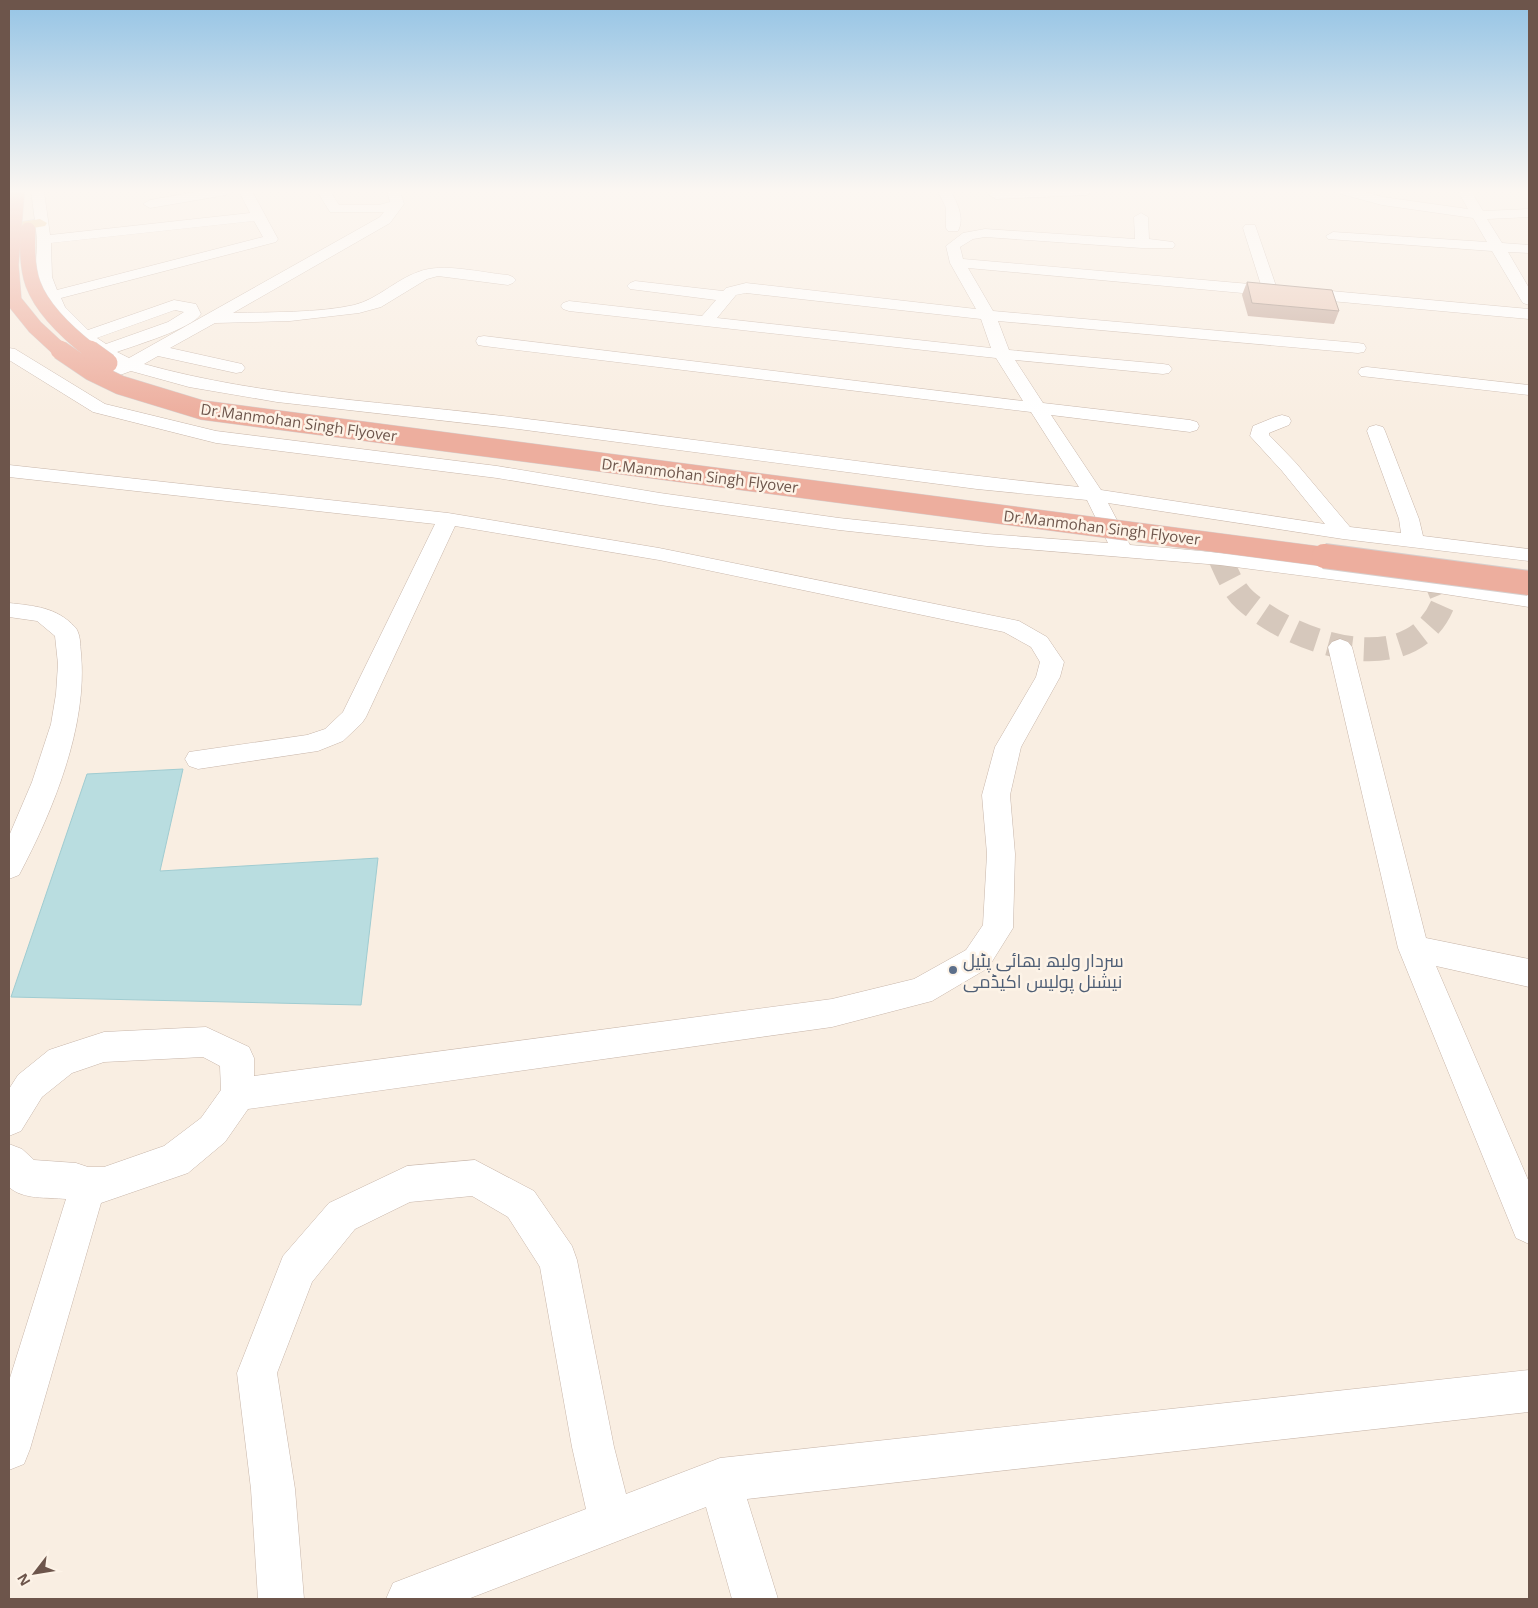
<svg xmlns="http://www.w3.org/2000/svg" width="1538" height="1608" font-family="'Open Sans',Cairo,sans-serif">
<rect width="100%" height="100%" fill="#f9eee2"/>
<path fill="#b9dde0" stroke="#a0ccd1" d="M183 769 160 871 378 858 361 1005 11 997 87 774Z"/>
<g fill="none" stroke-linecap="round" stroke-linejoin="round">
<path stroke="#d6c8bc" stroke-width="24" stroke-dasharray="24 12" stroke-linecap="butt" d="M1220 558C1227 573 1233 589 1245 600 1294 644 1413 684 1444 601L1438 586"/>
<g stroke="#c8b6aa" stroke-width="1">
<g id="minor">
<path d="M31 191H44L50 235 250 213 239 191H252L278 239 276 242 61 298 65 307 88 330 174 300 196 304 201 314C191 329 136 345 117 352L129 358 380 217 384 212H330L317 191H330L339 205H379L390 202 387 191H400L404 204 390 223 233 313C270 312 318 313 354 305 378 299 395 280 418 272 442 262 482 273 508 275L513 277 516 280 513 283 508 285 438 276 427 279 381 307 359 313 290 321 215 323 170 348 242 364 245 368 242 372 236 373 158 356 144 364C266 398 394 402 519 418 706 440 892 468 1079 487L1031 412 484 346 478 345 476 341 478 337 484 336 1023 401 996 358 569 311 563 309 561 306 563 303 569 301 702 316 716 300 630 289 627 286 630 283 635 281 723 291 726 288 746 283 976 309 950 263 946 246 963 233 985 229 1135 239 1134 217 1141 213 1148 217 1149 239 1173 242 1175 245 1173 248H1142L985 237 973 239 960 247 963 259 1261 285 1243 228 1245 225H1255L1276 286 1529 309V319L968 268 993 311 1358 343 1364 344 1366 348 1364 352 1358 353 998 321 1009 350 1163 364 1169 365 1172 369 1169 373 1163 374 1015 360 1043 403 1190 420 1197 422 1199 426 1197 430 1190 432 1051 415 1101 490 1325 524 1282 471 1250 436 1253 426 1275 417 1282 415 1289 417 1291 421 1289 425 1269 433V435L1296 463 1350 527 1401 533 1399 519 1367 431 1369 427 1376 425 1383 427 1385 431 1419 519 1423 536 1529 549V561L1343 539 1108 503 1130 545C1264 555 1397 573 1529 593V607L1438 593 1220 565 987 546 839 530 660 505 497 478 216 443 93 412 9 360V348L15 349 105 404 216 431 497 466 660 493 839 518 987 534 1108 543 1087 500 977 489 518 429 277 402 189 387 131 371 120 375 114 374 111 370 116 365C85 352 42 309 36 276 35 265 37 253 37 241 36 225 33 208 31 191ZM254 221 263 237 57 290 52 277 51 243ZM746 293 981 319 991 348 717 318 736 295ZM175 310 184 312 168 322 106 344 97 338Z"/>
<path d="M201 191H232L226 195 150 208 143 204 150 200Z"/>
<path d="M938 191H951C957 203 965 218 958 231H948L946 228V208Z"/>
<path d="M995 191H1093L1087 195 996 199 989 195Z"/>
<path d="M1340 191H1362L1383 197 1468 209 1458 191H1471L1483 211 1529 209V217L1487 219 1502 243 1529 245V253L1508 252 1529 288V305L1523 303 1521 300 1492 251 1328 239 1326 236 1333 232 1487 242 1473 218 1382 205 1341 194Z"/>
<path d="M1367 367 1529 385V395L1361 376 1358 372 1361 368Z"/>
<path d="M9 465 448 513 659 548 1019 621 1047 637 1064 662 1060 677 1021 747 1010 795 1015 854 1013 928 988 968 932 1001 832 1027 248 1109 225 1142 188 1173 101 1203 30 1449 24 1464 9 1470V1381L66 1199C47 1197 23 1200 9 1187V1144L22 1149 34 1160 76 1163 88 1167H104L164 1146 201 1118 221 1090 220 1066 203 1057 104 1062 72 1073 42 1097 21 1131 9 1136V1089L18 1075 49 1050 61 1046 104 1032 206 1027 249 1047 254 1058V1076L832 999 914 979 966 950 983 925 987 854 982 795 995 747 1036 677 1040 662 1031 647 1004 632 659 560 455 526 366 717 362 723 343 741 318 751 198 769 189 766 185 759 189 752 307 735 325 729 343 712 435 524 9 477Z"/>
<path d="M9 603C35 606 56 607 75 627 81 634 80 645 81 653 88 726 53 811 19 875L9 879V836L32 782 51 724 56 694 58 664 55 636 37 621 9 617Z"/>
<path d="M1340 639 1348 642 1352 647 1426 938 1529 959V987L1436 966 1529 1182V1244L1516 1238 1398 948 1328 647 1332 642Z"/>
<path d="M475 1160 534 1191 572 1246 577 1260 614 1447 626 1494 720 1458 1529 1370V1412L747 1499 778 1599H732L706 1507 468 1599H386L393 1583 586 1509 572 1447 540 1267 508 1217 472 1196 410 1202 355 1229 312 1282 277 1373 295 1489 304 1599H258L251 1489 237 1373 283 1256 329 1203 407 1166Z"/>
</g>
</g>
<g stroke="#d6cfcd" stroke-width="1">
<path id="major" d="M40 219 47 223 45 226 9 232V224Z"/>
</g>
<use href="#minor" fill="#fff" fill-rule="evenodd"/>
<use href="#major" fill="#f2cea0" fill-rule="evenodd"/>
<g stroke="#d6cfcd" stroke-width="16" stroke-linecap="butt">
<g id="highway-bridge-far2">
<path d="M17 191 11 265 14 301 35 327 62 352"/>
<path d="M28 230C27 248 27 268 33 284 43 311 70 335 92 352"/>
</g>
</g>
<g stroke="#d6cfcd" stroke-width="20" stroke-linecap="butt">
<g id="highway-bridge-far1">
<path d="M60 350 91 371 120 385 202 410 1334 558"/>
<path d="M90 350 108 363"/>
</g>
</g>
<g stroke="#d6cfcd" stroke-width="26" stroke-linecap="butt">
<path id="highway-bridge" d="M1324 556 1529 583"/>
</g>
<use href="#highway-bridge-far2" stroke="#edae9e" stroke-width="15"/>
<use href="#highway-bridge-far1" stroke="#edae9e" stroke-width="19"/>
<use href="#highway-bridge" stroke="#edae9e" stroke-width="24"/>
</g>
<path fill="#caafa2" d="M1247 282 1339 311 1334 324 1248 316 1242 295Z"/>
<path fill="#ebccbc" stroke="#a48f84" d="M1247 282 1332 290 1339 311 1252 303Z"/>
<linearGradient id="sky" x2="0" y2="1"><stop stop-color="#95c4e5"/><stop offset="0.46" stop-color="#fcf7f2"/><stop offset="1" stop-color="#fcf7f2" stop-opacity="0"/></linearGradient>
<rect width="1538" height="416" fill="url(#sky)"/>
<circle fill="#5c6f8a" stroke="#fdf3e7" stroke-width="2" cx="953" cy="970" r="5"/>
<g text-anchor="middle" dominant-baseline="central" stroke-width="5" stroke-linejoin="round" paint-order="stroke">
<g font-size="15" fill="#6d554b" stroke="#fdf3e7">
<text transform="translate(299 422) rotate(8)">Dr.Manmohan Singh Flyover</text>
<text transform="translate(700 475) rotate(7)">Dr.Manmohan Singh Flyover</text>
<text transform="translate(1102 527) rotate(7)">Dr.Manmohan Singh Flyover</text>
</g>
<g font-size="18" fill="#4e5e75" stroke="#fdf3e7" text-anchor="start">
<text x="963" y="960">سردار ولبھ بھائی پٹیل<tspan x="963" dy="21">نیشنل پولیس اکیڈمی</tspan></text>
</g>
</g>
<rect width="1538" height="1608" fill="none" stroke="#6d554b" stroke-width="20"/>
<g transform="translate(35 1573) rotate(239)" stroke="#fdf3e7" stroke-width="4" paint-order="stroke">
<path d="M0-4L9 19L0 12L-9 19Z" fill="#6d554b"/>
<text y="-8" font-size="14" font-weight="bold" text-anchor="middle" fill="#6d554b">N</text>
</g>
</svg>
